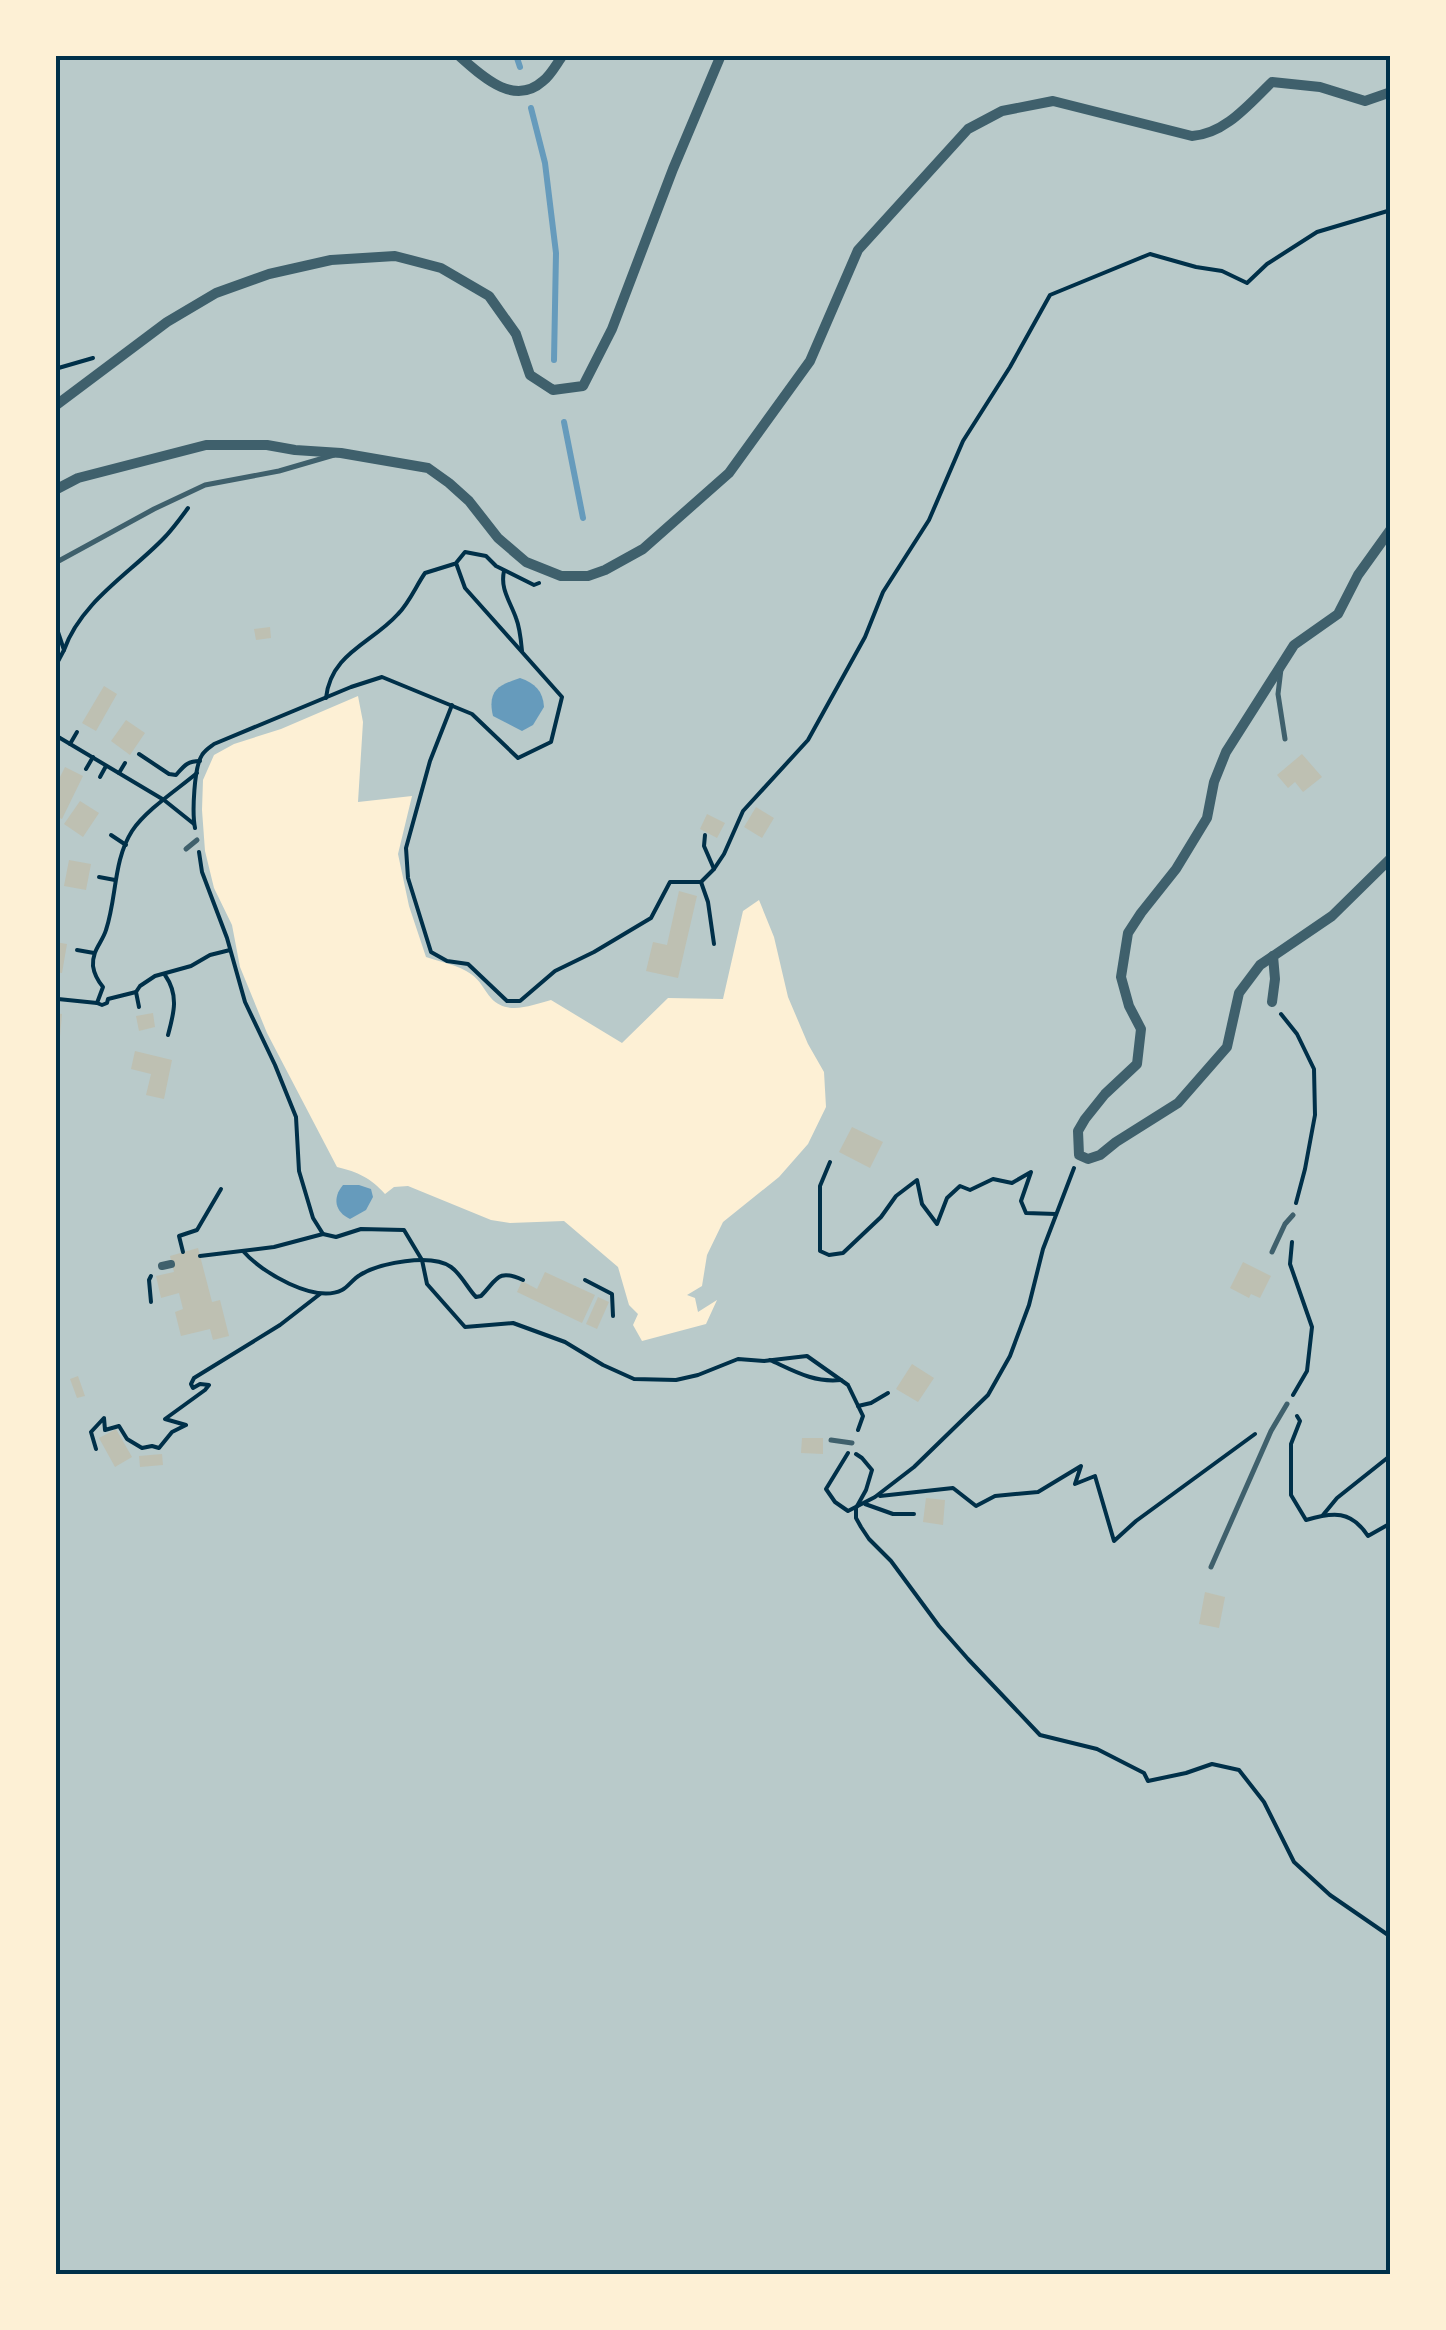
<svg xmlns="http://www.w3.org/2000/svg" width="1446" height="2330" font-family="'Crimson Pro',serif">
<rect width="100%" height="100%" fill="#fdf0d5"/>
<path fill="#b9caca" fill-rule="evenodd" d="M55 55H1391V2275H55ZM358 696 363 722 358 802 412 796 398 854 409 906 426 957C440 962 459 965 471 974 480 980 484 990 491 998 507 1016 532 1005 551 1000L622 1043 668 998 723 999 743 911 759 900 774 937 788 997 808 1044 824 1072 826 1107 808 1144 779 1177 723 1222 707 1255 702 1286 687 1295 695 1298 698 1312 717 1300 706 1324 642 1341 633 1325 638 1314 629 1305 618 1267 564 1221 510 1223 491 1220 408 1186 394 1187 385 1194C371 1178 358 1172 337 1167L267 1033 240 967 232 925 214 888 205 851 202 810 203 780 214 755 234 744 281 729Z"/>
<g fill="#669bbc">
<path d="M520 678C535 683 543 691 544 707L533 725 522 731 493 716C487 690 499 685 520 678Z"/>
<path d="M343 1185H359L371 1189 373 1197 366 1210 350 1219C335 1212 332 1198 343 1185Z"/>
</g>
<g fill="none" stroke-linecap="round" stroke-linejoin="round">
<g stroke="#669bbc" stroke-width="6">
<path d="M516 55 520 67"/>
<path d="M531 108 545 163 556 253 554 360"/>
<path d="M564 422 583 518"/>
</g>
</g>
<g fill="#bec0b2">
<path d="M270 627 271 638 256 640 254 629Z"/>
<path d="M104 686 117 694 96 731 82 723Z"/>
<path d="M126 720 145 733 130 755 111 741Z"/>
<path d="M1302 754 1322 777 1303 792 1295 782 1288 788 1277 775Z"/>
<path d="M65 767 83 776 62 819 55 816V787Z"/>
<path d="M80 801 99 813 83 837 64 824Z"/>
<path d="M756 807 774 818 762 838 744 827Z"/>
<path d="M707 814 725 823 717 838 700 829Z"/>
<path d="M69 860 91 864 86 890 64 886Z"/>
<path d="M679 891 697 896 678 978 646 971 653 942 667 945Z"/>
<path d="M55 942 67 944 62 973 55 972Z"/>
<path d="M55 1013 62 1014 58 1058H55Z"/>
<path d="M153 1013 155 1027 139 1031 136 1016Z"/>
<path d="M135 1051 172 1060 164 1099 146 1095 151 1074 131 1069Z"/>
<path d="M852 1127 883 1142 870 1168 839 1152Z"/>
<path d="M198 1248 212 1302 220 1300 229 1336 213 1340 210 1329 181 1336 175 1312 183 1309 179 1293 161 1298 156 1276 174 1272 170 1256Z"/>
<path d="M1243 1262 1271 1276 1260 1298 1251 1294 1249 1298 1230 1288Z"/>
<path d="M545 1272 595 1295 582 1323 517 1292 522 1281 537 1289Z"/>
<path d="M598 1297 609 1302 597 1329 586 1324Z"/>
<path d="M912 1364 934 1378 918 1402 896 1389Z"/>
<path d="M78 1376 85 1396 77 1398 70 1379Z"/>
<path d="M116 1429 132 1457 115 1467 99 1438Z"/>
<path d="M802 1438H823V1454L801 1453Z"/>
<path d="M162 1454 163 1465 140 1467 139 1456Z"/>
<path d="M926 1498 945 1500 943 1525 923 1522Z"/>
<path d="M1205 1592 1225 1597 1219 1628 1199 1624Z"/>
</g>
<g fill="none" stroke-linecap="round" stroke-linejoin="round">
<g stroke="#003049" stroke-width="4">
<path d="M55 369 93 358"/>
<path d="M504 571C500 589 510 601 516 618 520 628 521 640 522 651"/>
<path d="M55 623 64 650 55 667"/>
<path d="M64 650C81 602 129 574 163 539 172 530 180 519 188 508"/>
<path d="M326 698C331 653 371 644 398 614 409 603 416 586 425 573L454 564"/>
<path d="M452 705 430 761 406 848 408 878 431 952 447 961 468 964 507 1001H520L555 971 594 952 651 918 670 882H701L714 869 724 854 743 811 808 740 865 637 883 592 929 520 963 441 1010 367 1050 295 1150 254 1196 267 1222 271 1247 283 1267 264 1317 232 1391 210"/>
<path d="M55 735 164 800 194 824"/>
<path d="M70 744 77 732"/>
<path d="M139 754 169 774 176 775C184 766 187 761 200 761"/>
<path d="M86 769 93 757"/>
<path d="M119 773 125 763"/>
<path d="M197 773C178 789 146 810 132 831 113 861 117 897 106 930 102 943 92 950 93 966 94 973 98 981 103 987L97 1003 102 1005 107 1003 108 999 136 992 140 986 155 976 191 966 210 955 230 950"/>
<path d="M100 777 106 766"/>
<path d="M195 828C192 813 194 767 202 755 205 750 210 747 214 744L351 687 382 677 472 714 518 758 551 742 562 697 465 588 456 563 465 552 486 556 496 566 534 585 539 583"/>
<path d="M111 835 126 845"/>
<path d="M705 835 704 846 714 869"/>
<path d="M199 852 202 872 227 938 245 1002 275 1065 296 1117 299 1171 313 1218 323 1234"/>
<path d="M99 877 115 880"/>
<path d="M701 882 708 902 714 944"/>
<path d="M77 950 94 953"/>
<path d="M165 975C179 995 174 1013 168 1035"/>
<path d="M136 992 139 1007"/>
<path d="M55 1002 58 999 97 1003"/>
<path d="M1281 1014 1297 1034 1314 1069 1315 1115 1305 1169 1296 1203"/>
<path d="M830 1162 820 1186V1251L829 1255 843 1253 881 1217 896 1196 917 1180 922 1204 937 1224 947 1198 960 1186 970 1190 993 1179 1012 1183 1031 1172 1021 1201 1026 1213 1056 1214"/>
<path d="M1292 1242 1290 1264 1312 1327 1307 1371 1293 1395"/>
<path d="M183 1252 179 1236 197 1230 221 1189"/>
<path d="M244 1252C261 1272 315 1304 342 1290 348 1287 353 1279 360 1275 379 1263 431 1253 451 1267 461 1274 468 1289 476 1297L481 1296C497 1280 497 1268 523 1280"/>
<path d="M200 1256 274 1247 323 1234 336 1237 361 1229 404 1230 422 1260 427 1284 465 1327 513 1323 565 1342 603 1365 634 1379 676 1380 698 1375 738 1359 764 1361 807 1356 848 1385 863 1416 858 1430"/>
<path d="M585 1280 612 1294 613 1316"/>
<path d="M151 1302 149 1280 151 1276"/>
<path d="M770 1360C794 1371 814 1383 841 1380"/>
<path d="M858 1406 871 1403 888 1393"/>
<path d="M1297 1416 1300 1421 1291 1444V1495L1306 1520C1333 1512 1351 1510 1368 1536L1391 1523"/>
<path d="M96 1449 91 1432 104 1418 105 1430 119 1426 127 1439 142 1448 152 1446 159 1448 172 1432 186 1425 165 1419 205 1390 209 1385 200 1384 193 1388 191 1384 194 1378 280 1325 320 1294"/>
<path d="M848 1453 826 1489 835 1502 848 1511 875 1497 914 1467 988 1395 1010 1356 1029 1305 1043 1249 1074 1168"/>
<path d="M856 1454 862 1458 872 1470 866 1490 856 1508V1518L861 1527 869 1539 891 1561 939 1626 968 1659 1040 1735 1097 1749 1144 1773 1148 1781 1186 1773 1212 1764 1239 1770 1264 1802 1294 1862 1330 1895 1391 1937"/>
<path d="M880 1496 953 1488 976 1506 995 1496 1038 1492 1081 1466 1075 1484 1095 1476 1114 1541 1136 1521 1255 1434"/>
<path d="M865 1504 893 1514H914"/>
<path d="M1323 1515 1337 1498 1391 1455"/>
</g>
<g stroke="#3f606c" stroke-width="5">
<path d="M55 563 154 509 205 485 279 471 334 455"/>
<path d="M1281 669 1278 694 1285 739"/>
<path d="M186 849 197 840"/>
<path d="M1272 1252 1285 1224 1293 1215"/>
<path d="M831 1440 852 1443"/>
<path d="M1211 1567 1271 1431 1287 1404"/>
</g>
<path stroke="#3f606c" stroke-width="8" d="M162 1266 171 1264"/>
<g stroke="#3f606c" stroke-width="10">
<path d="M458 55C480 74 513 108 543 81 551 75 557 63 563 55"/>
<path d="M55 406 167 322 216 293 269 274 331 260 395 256 441 268 489 296 516 334 530 375 553 390 583 386 612 329 673 169 721 55"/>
<path d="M55 490 78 478 206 445H267L295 450 341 453 428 468 449 483 469 501 498 538 526 562 561 576H588L605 570 643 549 729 473 810 361 858 250 968 129 1002 111 1053 101 1192 136C1225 134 1249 104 1272 82L1320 87 1365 101 1391 92"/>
<path d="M1391 529 1358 575 1338 614 1294 645 1226 752 1214 782 1207 818 1176 869 1141 913 1128 933 1121 977 1129 1006 1141 1029 1137 1064 1105 1094 1085 1119 1078 1131 1079 1155 1088 1159 1100 1155 1116 1142 1178 1103 1227 1047 1239 993 1260 965 1332 916 1391 858"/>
<path d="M1272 1002 1275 979 1273 956"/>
</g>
</g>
<rect width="1446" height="2330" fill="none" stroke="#fdf0d5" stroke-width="115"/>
<rect x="58" y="58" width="1330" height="2214" fill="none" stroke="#003049" stroke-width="4"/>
</svg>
